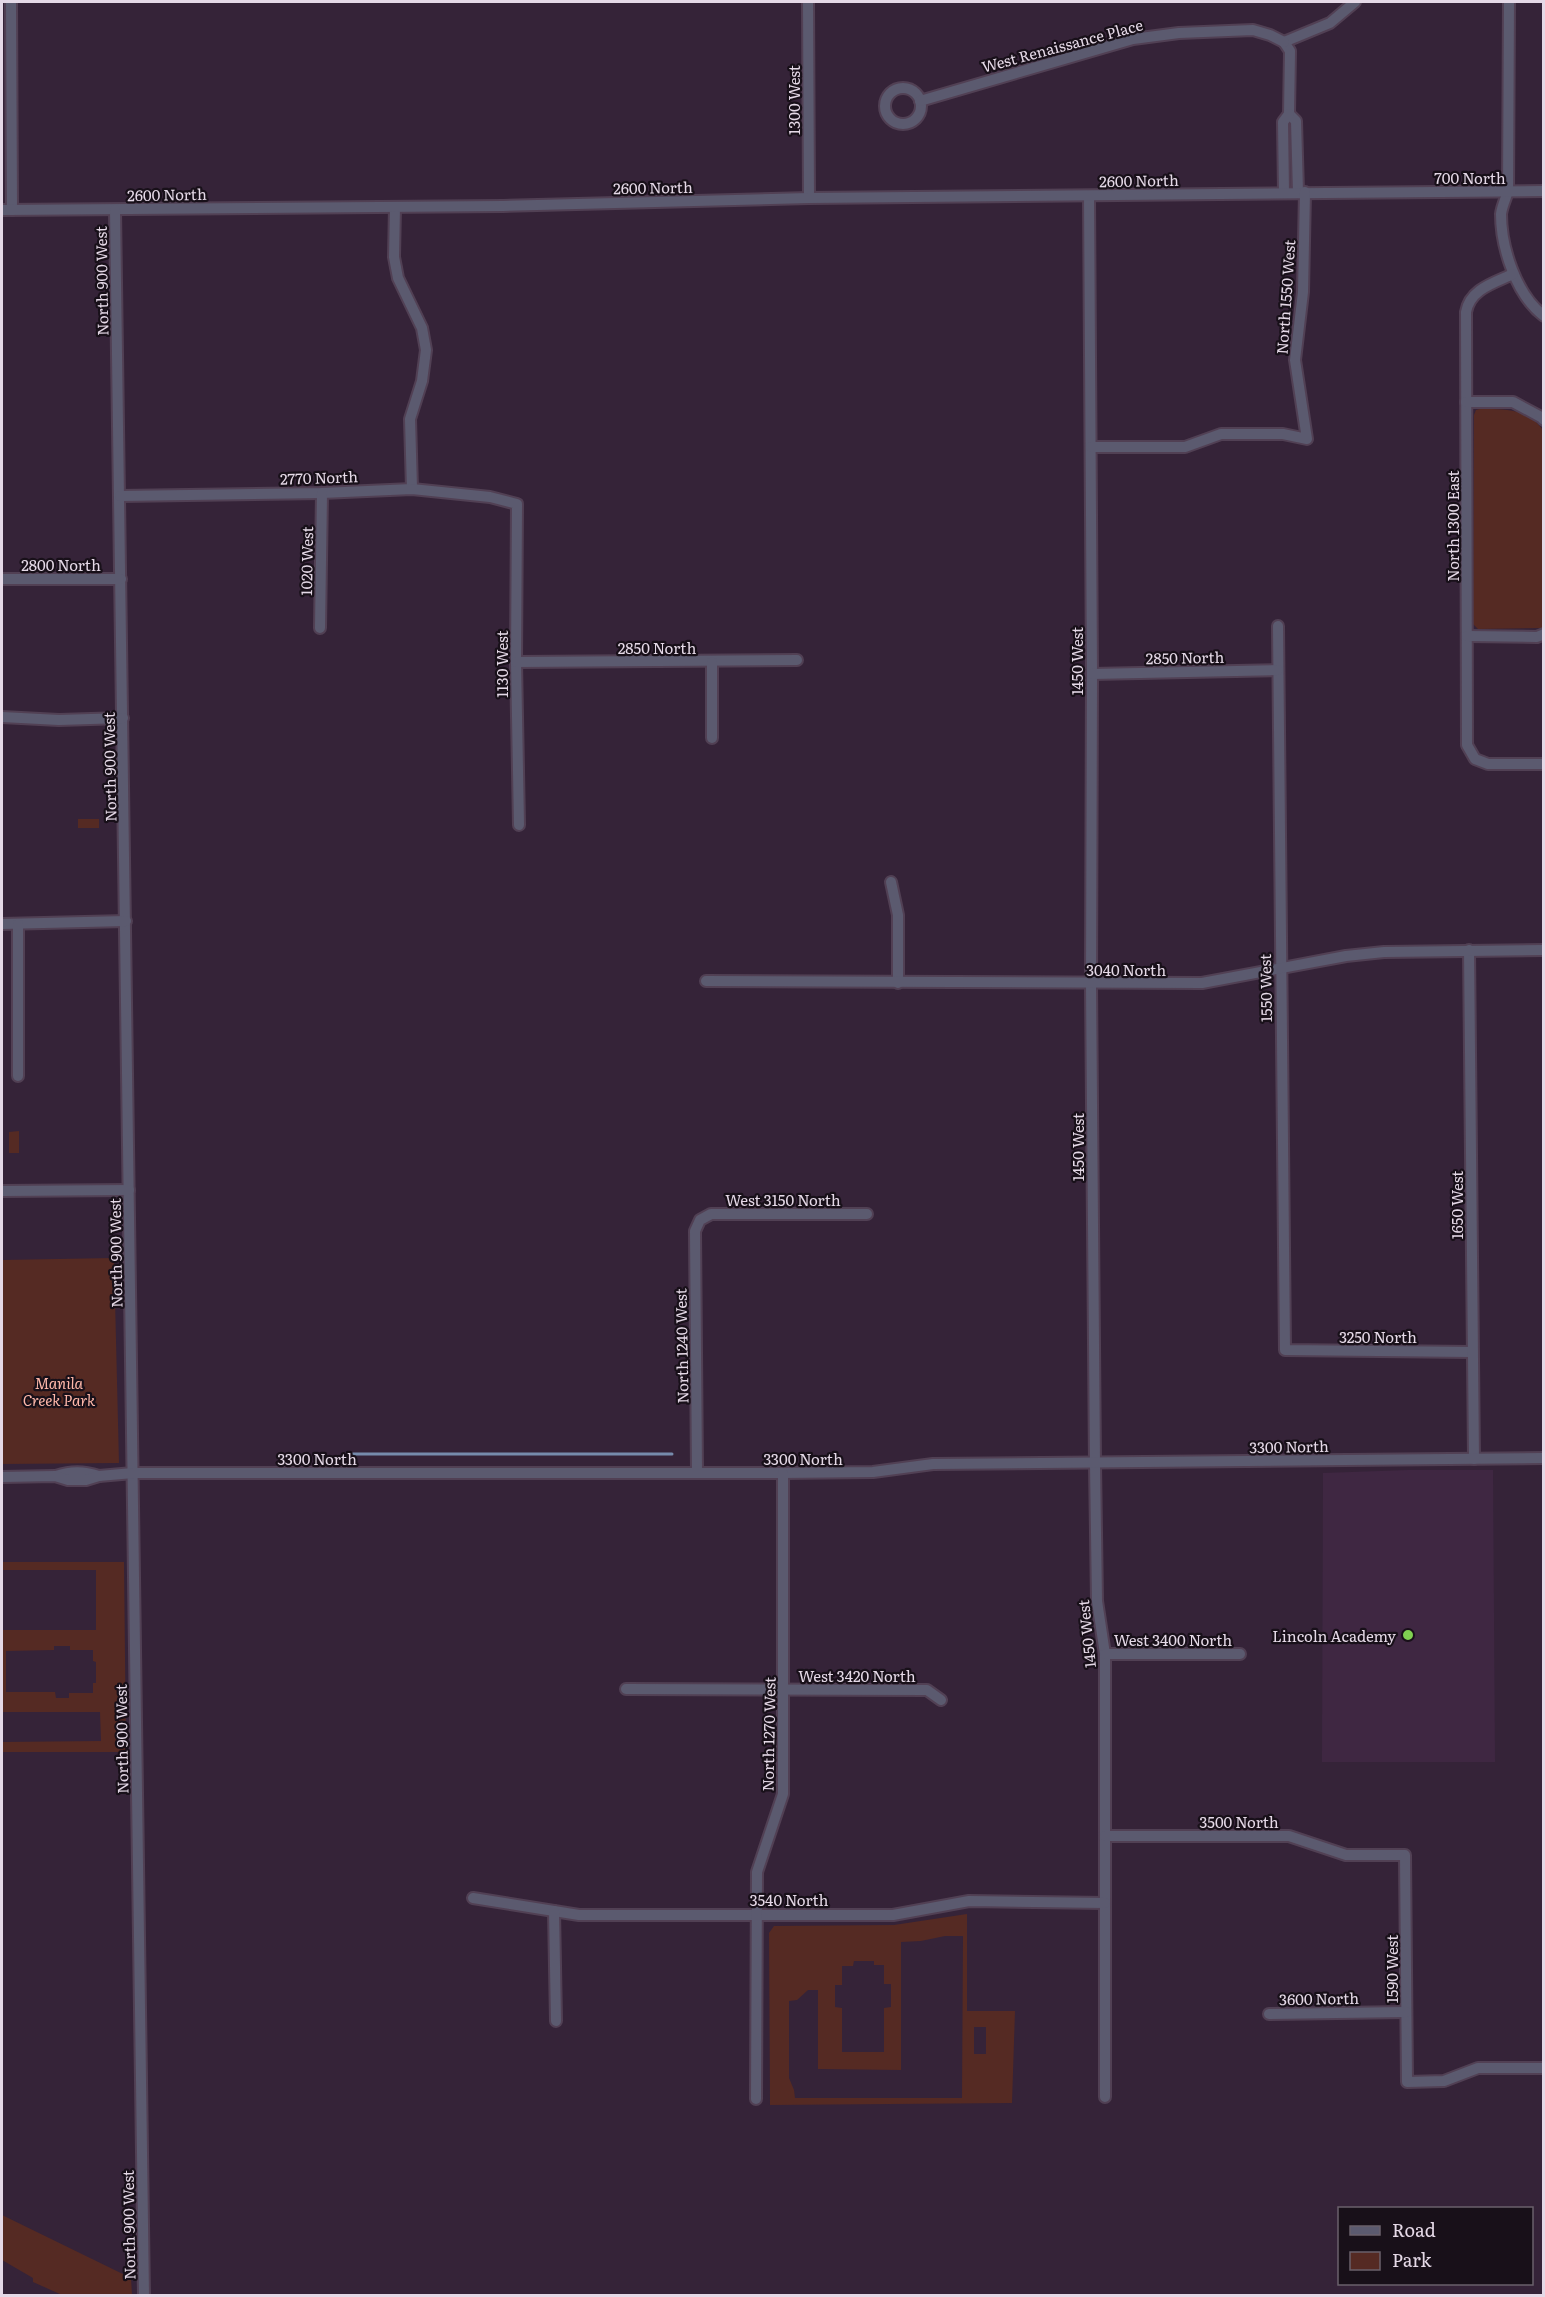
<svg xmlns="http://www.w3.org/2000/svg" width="1545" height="2297" font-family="Literata,serif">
<rect width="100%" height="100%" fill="#352338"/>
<path fill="#3f2742" d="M1408 1470H1493L1495 1762H1322L1323 1473Z"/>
<g fill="#552a23" fill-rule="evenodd">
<path d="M1480 409C1505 409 1527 408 1543 430V628L1478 629 1473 624 1474 415 1476 410Z"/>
<rect x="78" y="819" width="21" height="9"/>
<path d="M19 1131V1153H9V1132Z"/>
<path d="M114 1258 119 1463 2 1464V1260Z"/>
<path d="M2 1562H124L126 1752H2V1742L101 1741 100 1712H2V1630H96V1570H2ZM54 1646H70V1650H93V1661L96 1662V1683H93V1693H69V1698H56L55 1692H6V1651L54 1650Z"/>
<path d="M967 1914V2011H1015L1012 2103 770 2105 769 1933 774 1926 894 1925ZM945 1936H963L962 2098H795L794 2090 789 2078V2001L797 2000 808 1990H818V2069L901 2070V1942L921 1941ZM854 1961H874V1965H884V1984H891V2007L884 2008V2052H842V2008L835 2007V1985H842V1966H853ZM974 2027H986V2054H974Z"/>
<path d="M2 2215 131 2278 132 2295H62L33 2282V2278L2 2260Z"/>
</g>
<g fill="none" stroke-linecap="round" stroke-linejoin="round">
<path stroke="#768bac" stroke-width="3" d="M346 1454H672"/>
<g stroke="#514054" stroke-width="14">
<g id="minor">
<path d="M11 2 12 210"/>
<path d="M808 2 809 198"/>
<path d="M1509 2 1508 191C1506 198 1502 206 1501 214 1501 247 1516 295 1544 316"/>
<path d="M1284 42 1290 51 1289 114 1296 121 1298 192"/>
<path d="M1284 42 1330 23 1355 2"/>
<circle cx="903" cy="106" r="18"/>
<path d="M920 101 1133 39 1179 33 1253 30 1270 35 1284 42"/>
<path d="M1284 192 1283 122 1289 114"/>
<path d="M1089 196 1092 674 1091 984 1095 1464 1097 1601 1105 1654V2097"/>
<path d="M395 207 394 257 398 278 422 328 426 350 422 381 410 419 412 489"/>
<path d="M2 210 503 206 809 198 1544 191"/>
<path d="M115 210 144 2296"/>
<path d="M1513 274C1494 283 1470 289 1466 312L1467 745 1475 759 1488 764H1544"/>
<path d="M1466 402H1513L1541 417 1544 420"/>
<path d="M1091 447H1185L1221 434H1283L1307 439 1295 360 1303 292 1305 192"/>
<path d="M120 496 322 493 412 489 490 497 517 504 516 662 519 825"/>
<path d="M2 579H121"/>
<path d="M1278 626 1285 1350 1472 1352"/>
<path d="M320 628 322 493"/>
<path d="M1467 636 1537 637 1544 634"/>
<path d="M516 662 797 660"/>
<path d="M712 662V738"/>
<path d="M1092 674 1278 670"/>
<path d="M2 717 59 720 123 718"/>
<path d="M891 882 898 915V983"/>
<path d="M2 924 126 921"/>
<path d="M1469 950 1474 1459"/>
<path d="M706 981 1202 983 1346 956 1384 952 1544 950"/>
<path d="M18 1076V924"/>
<path d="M2 1191 129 1190"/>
<path d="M697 1472 695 1231 700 1220 711 1214H867"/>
<path d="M56 1476C71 1471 83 1471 99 1476"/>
<path d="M2 1477 55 1476 68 1480H86L99 1476 133 1473H783L873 1472 933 1464 1544 1458"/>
<path d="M1105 1654H1240"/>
<path d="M626 1689 927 1690 941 1700"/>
<path d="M1105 1836H1289L1346 1855H1405L1407 2082 1444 2081 1478 2068H1544"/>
<path d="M473 1898 579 1915H893L969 1901 1105 1903"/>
<path d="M554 1911 556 2021"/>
<path d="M1269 2014 1406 2012"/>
<path d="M756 2099 757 1872 783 1794V1473"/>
</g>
</g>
<use href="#minor" stroke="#5b5a6f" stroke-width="10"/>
</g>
<circle fill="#80d051" stroke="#181019" stroke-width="2" cx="1408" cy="1635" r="6"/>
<g text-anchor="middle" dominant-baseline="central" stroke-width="4.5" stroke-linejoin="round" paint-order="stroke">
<g font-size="15" fill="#e5d9e7" stroke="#181019">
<text transform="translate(1062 45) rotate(-15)">West Renaissance Place</text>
<text transform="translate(793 100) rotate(-90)">1300 West</text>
<text x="1470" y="177">700 North</text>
<text transform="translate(1139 180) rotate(-1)">2600 North</text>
<text transform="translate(653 187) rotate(-1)">2600 North</text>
<text transform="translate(167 194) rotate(-1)">2600 North</text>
<text transform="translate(101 281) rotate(-91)">North 900 West</text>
<text transform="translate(1285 297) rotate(-86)">North 1550 West</text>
<text transform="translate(319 477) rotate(-2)">2770 North</text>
<text transform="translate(1452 526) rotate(-90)">North 1300 East</text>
<text transform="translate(306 561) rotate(-89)">1020 West</text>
<text x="61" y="564">2800 North</text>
<text x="657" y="647">2850 North</text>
<text transform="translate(1185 657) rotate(-1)">2850 North</text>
<text transform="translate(1076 661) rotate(-90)">1450 West</text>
<text transform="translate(501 664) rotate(-90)">1130 West</text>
<text transform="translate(109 767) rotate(-91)">North 900 West</text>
<text x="1126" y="969">3040 North</text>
<text transform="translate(1265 988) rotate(-91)">1550 West</text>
<text transform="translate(1077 1147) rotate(-90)">1450 West</text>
<text x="783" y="1199">West 3150 North</text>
<text transform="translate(1456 1205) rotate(-90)">1650 West</text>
<text transform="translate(115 1253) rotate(-91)">North 900 West</text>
<text x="1378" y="1336">3250 North</text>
<text transform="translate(681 1346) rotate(-91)">North 1240 West</text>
<text transform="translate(1289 1446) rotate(-1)">3300 North</text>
<text x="317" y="1458">3300 North</text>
<text x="803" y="1458">3300 North</text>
<text transform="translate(1086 1634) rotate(-96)">1450 West</text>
<text x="1173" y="1639">West 3400 North</text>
<text x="857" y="1675">West 3420 North</text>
<text transform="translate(768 1734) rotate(-89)">North 1270 West</text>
<text transform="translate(121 1739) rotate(-91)">North 900 West</text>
<text x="1239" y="1821">3500 North</text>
<text x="789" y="1899">3540 North</text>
<text transform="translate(1391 1969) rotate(-90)">1590 West</text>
<text transform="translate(1319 1998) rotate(-1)">3600 North</text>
<text transform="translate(128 2225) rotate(-91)">North 900 West</text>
</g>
<g font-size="15" font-style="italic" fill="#ffb8aa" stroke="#181019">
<text x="59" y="1382">Manila<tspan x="59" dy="17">Creek Park</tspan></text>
</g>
<g font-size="15" fill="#e5d9e7" stroke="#181019" text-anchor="end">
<text x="1396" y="1635">Lincoln Academy</text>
</g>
</g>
<rect width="1545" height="2297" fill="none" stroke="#e5d9e7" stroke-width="6"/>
<rect x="1338" y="2207" width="195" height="78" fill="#181019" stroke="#6a606b" stroke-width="1.5"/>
<rect x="1350" y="2226" width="30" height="9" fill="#5b5a6f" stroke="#6a606b" stroke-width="1.5"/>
<text x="1392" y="2237" font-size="18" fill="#e5d9e7">Road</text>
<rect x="1350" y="2252" width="30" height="18" fill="#552a23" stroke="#6a606b" stroke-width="1.5"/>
<text x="1392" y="2267" font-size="18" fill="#e5d9e7">Park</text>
</svg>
